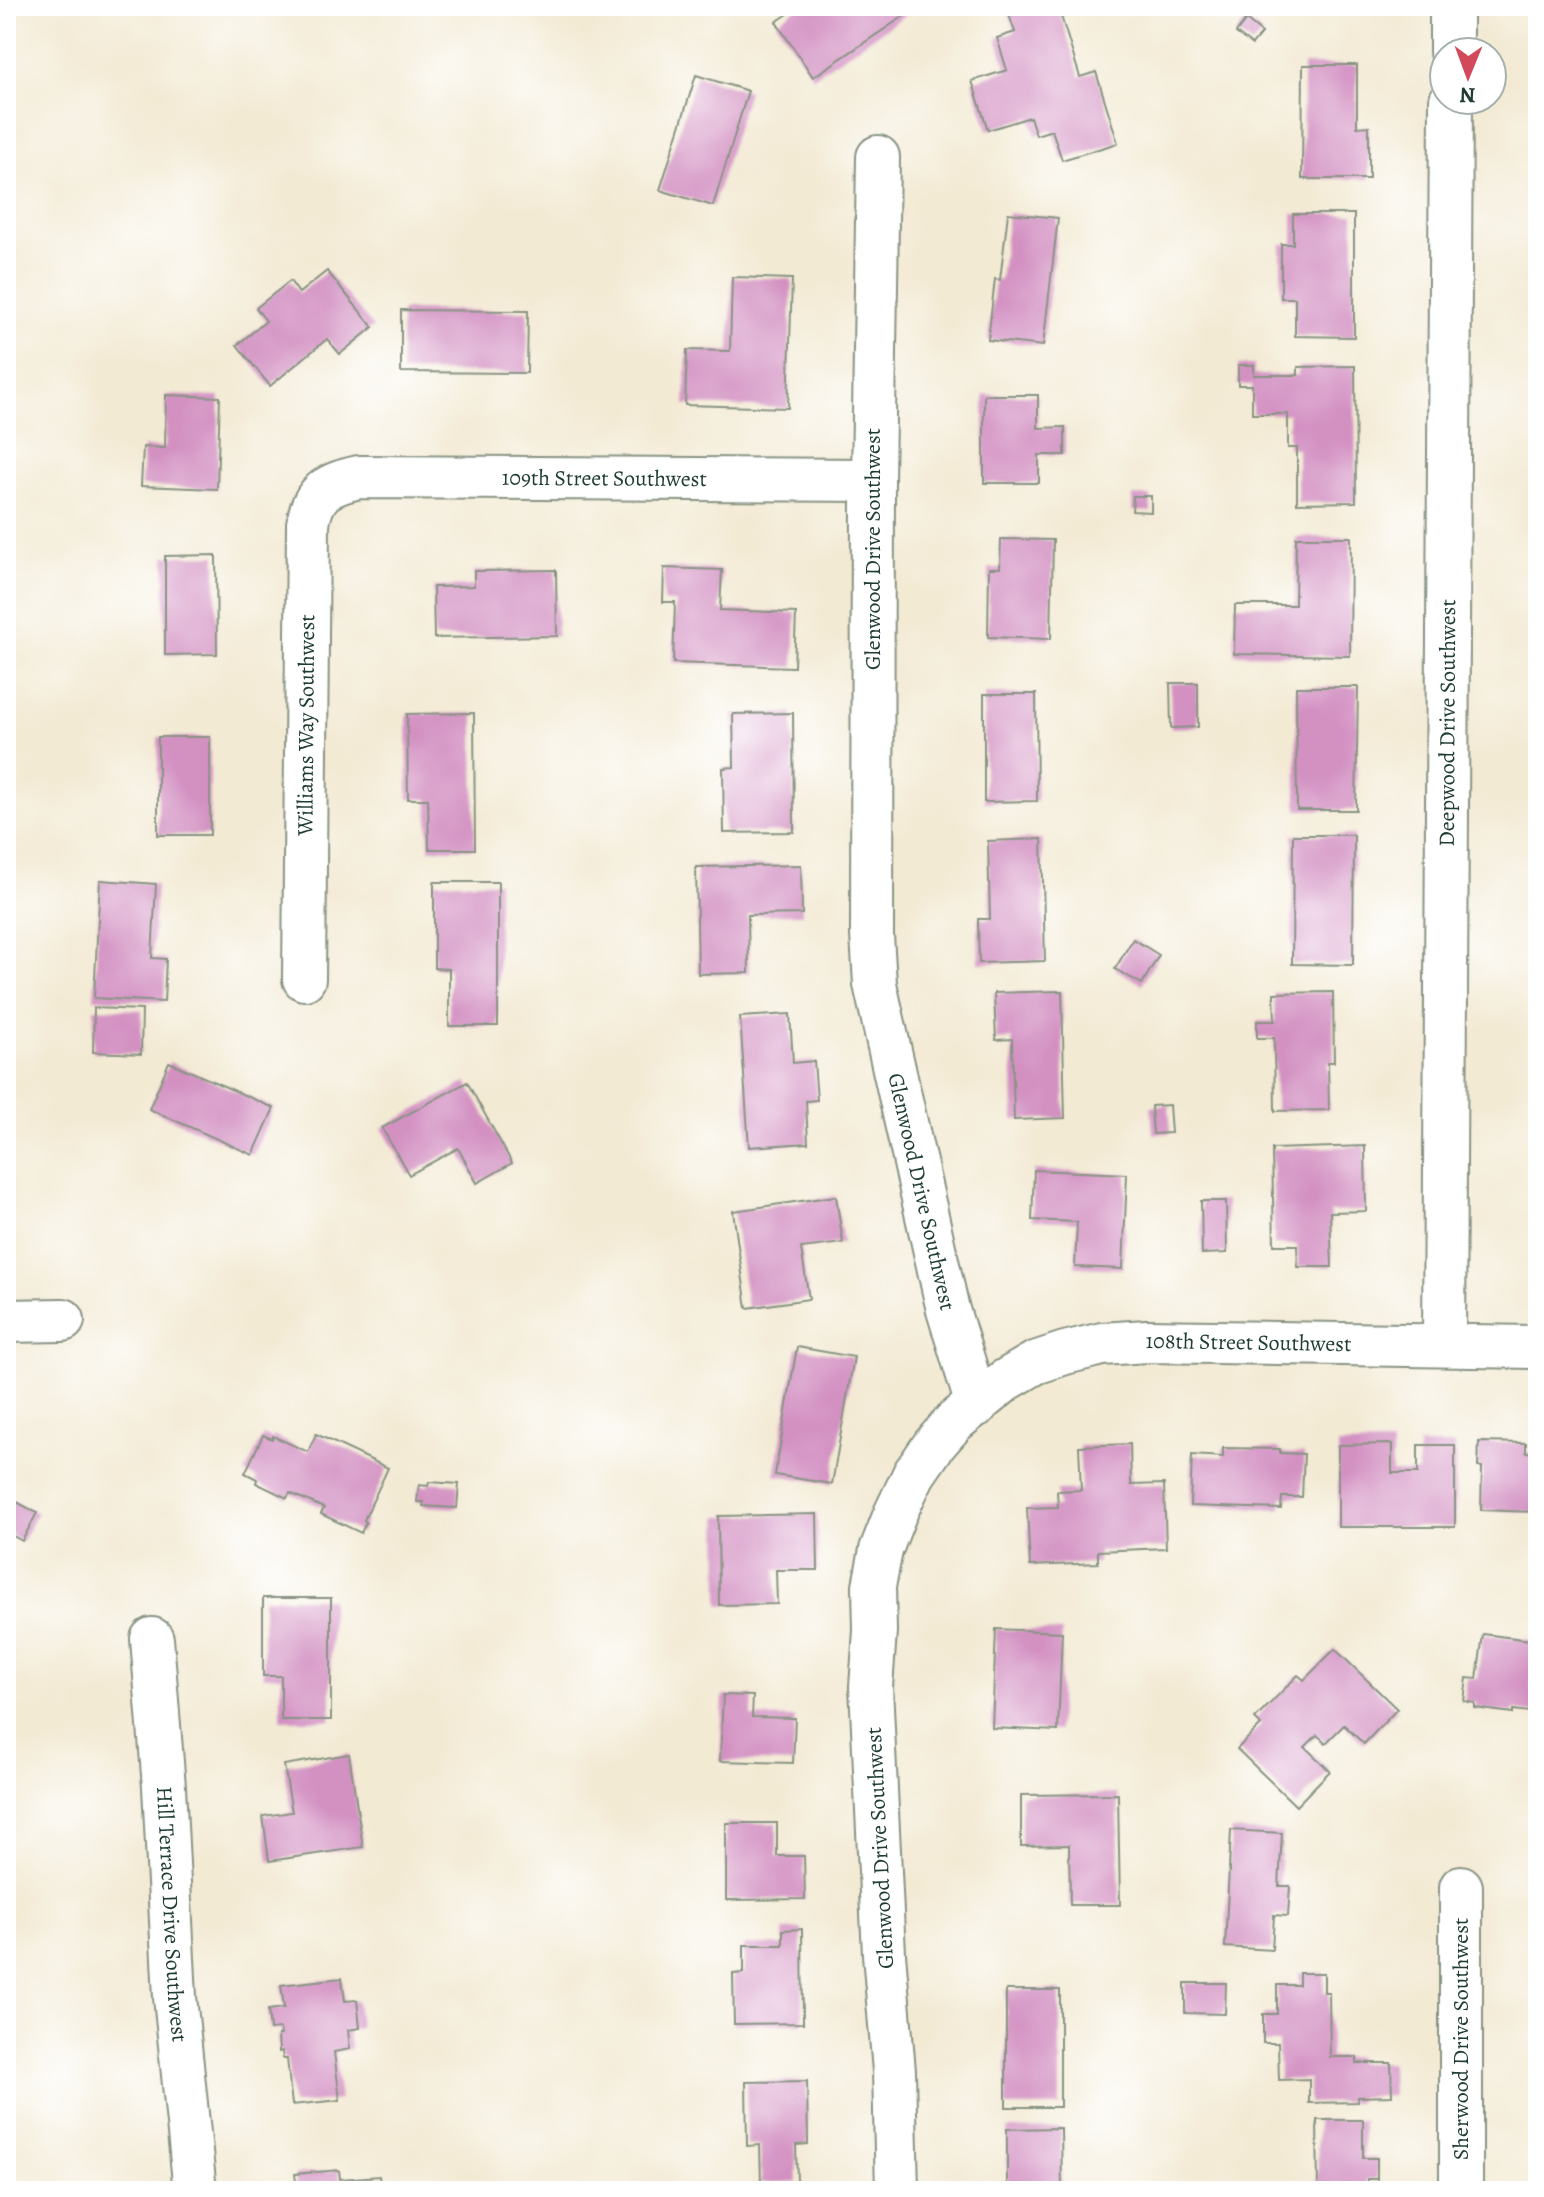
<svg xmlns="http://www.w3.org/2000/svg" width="1544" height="2197" font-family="Alegreya,serif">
<rect width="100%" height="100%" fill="#fff"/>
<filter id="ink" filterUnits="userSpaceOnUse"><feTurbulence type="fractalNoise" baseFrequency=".0125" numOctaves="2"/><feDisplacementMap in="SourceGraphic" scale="16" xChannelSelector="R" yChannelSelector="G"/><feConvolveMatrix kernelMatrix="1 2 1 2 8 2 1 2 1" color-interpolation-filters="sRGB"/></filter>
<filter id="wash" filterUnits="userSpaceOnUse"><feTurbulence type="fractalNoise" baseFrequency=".006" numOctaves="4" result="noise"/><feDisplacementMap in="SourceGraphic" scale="32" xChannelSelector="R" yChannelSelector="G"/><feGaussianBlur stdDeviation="1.8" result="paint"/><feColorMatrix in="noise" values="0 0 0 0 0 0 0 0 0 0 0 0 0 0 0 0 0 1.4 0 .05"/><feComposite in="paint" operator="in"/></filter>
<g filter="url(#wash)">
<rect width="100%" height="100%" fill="#f3ead4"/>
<g id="blocks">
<g fill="#d391c2">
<path d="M800 6H919L813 77 776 22Z"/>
<path d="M1006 6H1074L1076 12 1061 16 1080 77 1096 72 1118 143 1062 160 1052 130 1036 135 1030 117 988 130 972 81 1007 70 997 38 1015 32Z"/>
<path d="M1246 20 1262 33 1252 45 1236 33Z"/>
<path d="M1303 65H1357V127L1369 126V179H1302Z"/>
<path d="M696 75 748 91 713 206 660 190Z"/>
<path d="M1008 213 1058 218 1043 346 988 340 995 279 1000 280Z"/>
<path d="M1293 214H1354V337L1295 336V298H1281V244H1293Z"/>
<path d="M327 271 373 327 340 354 327 339 270 386 237 345 266 321 256 308 290 281 299 293Z"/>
<path d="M732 277 792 279 788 408 685 405 687 350 730 351Z"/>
<path d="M401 310 528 311 527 373 401 372Z"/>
<path d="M1238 365H1254V375H1298V367L1355 366 1356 502 1297 503V448H1288V414H1252V385H1238Z"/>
<path d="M166 395 220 397 217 489 141 486 143 447 165 448Z"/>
<path d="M984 395H1038V428L1065 427V455H1039V483H984Z"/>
<path d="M1133 496H1151V512L1132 511Z"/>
<path d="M1296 537H1351L1350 656 1234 654 1235 605H1295Z"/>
<path d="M1001 539 1053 540 1051 639 988 637 989 568H1000Z"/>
<path d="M216 555 217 654 165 655V556Z"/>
<path d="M664 568 722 570 720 610 796 613 794 667 673 663 675 602H663Z"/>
<path d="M556 570 557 636 434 638 433 587 474 586V571Z"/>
<path d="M1170 683H1198V727L1171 728Z"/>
<path d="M1296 687H1358L1356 810H1297Z"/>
<path d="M984 694H1036L1037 801 984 802Z"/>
<path d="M474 713 475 849H429L428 799H408L407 714Z"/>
<path d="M793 713 794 832 724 833 723 768 734 767 733 714Z"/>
<rect x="158" y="737" width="52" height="98"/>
<path d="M1293 835H1354L1353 965 1292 964Z"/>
<path d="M1042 839 1045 961 979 963 978 919H990L988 841Z"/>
<path d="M801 865 802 914 748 915 749 973 698 974 696 867Z"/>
<path d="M100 880 156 884 152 958 166 959 164 1002 94 998Z"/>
<path d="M434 882H498V1026H449V969L434 968Z"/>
<path d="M1133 939 1159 955 1142 984 1115 969Z"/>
<path d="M1062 991 1065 1118 1014 1120 1012 1039 996 1040 994 993Z"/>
<path d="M1333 992 1334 1062H1328L1329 1110 1275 1111 1274 1038H1257V1021H1275L1274 993Z"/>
<path d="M94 1008 142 1010 141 1054 93 1052Z"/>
<path d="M790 1014 793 1063 814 1061 817 1100 806 1101 808 1143 749 1147 740 1017Z"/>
<path d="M169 1062 274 1108 253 1155 149 1109Z"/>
<path d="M467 1082 512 1163 477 1183 458 1148 409 1175 382 1128Z"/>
<path d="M1169 1105 1171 1133 1153 1134 1151 1106Z"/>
<path d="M1365 1146 1366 1211 1330 1212 1332 1267H1298L1297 1245H1274L1272 1149Z"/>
<path d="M1034 1170 1127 1174 1123 1269 1075 1267 1077 1222 1032 1220Z"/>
<path d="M836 1196 843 1243 801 1248 809 1299 747 1308 733 1211Z"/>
<path d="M1201 1201H1226L1227 1253 1202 1254Z"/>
<path d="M797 1347 854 1357 832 1484 775 1475Z"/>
<path d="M316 1434 388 1468 364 1520 366 1522 361 1533 321 1514 324 1508 290 1493 287 1498 256 1483 257 1479 245 1473 263 1435 272 1439 273 1436 308 1452Z"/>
<path d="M1479 1442 1526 1443V1452L1538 1453V1512L1481 1510 1482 1467H1478Z"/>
<path d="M1130 1444 1131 1485 1164 1484 1166 1548 1098 1551V1563L1030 1566 1027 1508 1058 1507 1057 1491 1081 1490 1079 1446Z"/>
<path d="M1392 1444V1473H1418V1445H1455V1527H1338V1445Z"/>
<path d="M1223 1448 1280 1449V1453L1304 1454 1302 1497H1282L1281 1509 1190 1506 1192 1455 1223 1457Z"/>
<path d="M429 1482 459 1484 457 1508 423 1506 424 1502H417L419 1485 428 1486Z"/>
<path d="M6 1496 37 1513 22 1541 6 1532Z"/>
<path d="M817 1514 818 1570H776L777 1604 719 1605 718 1516Z"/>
<path d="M263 1598H331V1720H281V1676H263Z"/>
<path d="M996 1629 1062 1632 1058 1731 992 1728Z"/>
<path d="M1483 1634 1538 1641V1713L1513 1710V1713L1475 1708V1703L1464 1701 1467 1678 1477 1679Z"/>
<path d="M1335 1649 1397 1709 1364 1744 1344 1725 1326 1743 1317 1735 1305 1747 1330 1771 1296 1806 1237 1749 1261 1725 1255 1719 1298 1675 1304 1680Z"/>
<path d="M723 1695 753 1696 752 1717 795 1718 793 1763 720 1761Z"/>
<path d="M349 1754 363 1847 269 1861 263 1816 292 1812 284 1765Z"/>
<path d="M1118 1794 1120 1905H1070L1069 1845 1021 1846V1795Z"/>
<path d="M726 1823H777V1856H804L805 1899 726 1900Z"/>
<path d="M1231 1830 1282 1833 1279 1886H1290L1288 1916 1274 1915 1272 1950 1225 1947Z"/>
<path d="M802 1929 803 2023 734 2024 733 1974 744 1973V1945H783V1930Z"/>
<path d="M1299 1973H1324V1992H1329L1330 2057H1357V2063H1391L1392 2096 1358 2097V2102L1309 2103V2079L1279 2080 1278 2043H1263V2014H1277V1985H1299Z"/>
<path d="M342 1978 345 2001 357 2000 360 2028 348 2030 350 2049 334 2052 340 2100 292 2105 287 2059H283L282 2051 279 2052 278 2035H281L280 2029 270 2030 268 2010 284 2008 281 1985Z"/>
<path d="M1185 1983H1226L1225 2014 1185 2013Z"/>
<rect x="1006" y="1990" width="54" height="117"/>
<path d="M807 2081 808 2144 796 2145 797 2182 761 2183 760 2145 747 2146 746 2082Z"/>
<path d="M1317 2120H1363V2158H1377V2179H1367V2191H1318Z"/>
<path d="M1061 2128 1062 2191H1007V2129Z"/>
<path d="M339 2170 340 2179 379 2176 380 2183 387 2181V2191H297L295 2174Z"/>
</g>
</g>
</g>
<g filter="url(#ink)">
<use href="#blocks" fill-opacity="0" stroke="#899484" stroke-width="2"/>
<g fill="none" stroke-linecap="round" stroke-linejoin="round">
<g stroke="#899484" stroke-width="46">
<g id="street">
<path d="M1451 52V6"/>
<path id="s1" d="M878 157 873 480 872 935 875 984 948 1310 977 1405"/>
<path id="s2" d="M304 979 308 524C313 491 328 484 359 477L873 480"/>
<path d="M6 1321 63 1320"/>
<path id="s3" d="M1444 1345 1451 100"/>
<path id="s4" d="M152 1639 164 1787 175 1997 195 2191"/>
<path id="s5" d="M897 2191 894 2071 884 1954 871 1687 875 1631 874 1586 881 1550 895 1514 914 1474 934 1445 954 1422 1006 1380 1035 1363 1065 1353 1102 1344 1147 1341 1538 1347"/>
<path d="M1461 2191V1887"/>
</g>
</g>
<use href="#street" stroke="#fff" stroke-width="42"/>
</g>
</g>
<g text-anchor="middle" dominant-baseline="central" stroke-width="6" stroke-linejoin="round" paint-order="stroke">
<g font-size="22" fill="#1f3d34" stroke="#fff">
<text stroke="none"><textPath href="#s2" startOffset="776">109th Street Southwest</textPath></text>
<text transform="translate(873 549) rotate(-90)">Glenwood Drive Southwest</text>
<text stroke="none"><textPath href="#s3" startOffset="622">Deepwood Drive Southwest</textPath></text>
<text stroke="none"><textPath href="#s2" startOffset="254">Williams Way Southwest</textPath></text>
<text stroke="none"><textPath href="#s1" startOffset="1040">Glenwood Drive Southwest</textPath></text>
<text stroke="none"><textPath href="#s5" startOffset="1108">108th Street Southwest</textPath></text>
<text transform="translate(880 1848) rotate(-93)">Glenwood Drive Southwest</text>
<text stroke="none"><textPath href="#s4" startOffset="276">Hill Terrace Drive Southwest</textPath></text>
<text transform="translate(1461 2039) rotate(-90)">Sherwood Drive Southwest</text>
</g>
</g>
<rect width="1544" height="2197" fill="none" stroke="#fff" stroke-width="32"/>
<g transform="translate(1468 76) rotate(181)"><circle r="38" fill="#ffffff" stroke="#a5b1ae" stroke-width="2"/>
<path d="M0-6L14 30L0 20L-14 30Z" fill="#d1495b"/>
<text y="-12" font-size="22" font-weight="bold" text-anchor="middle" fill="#1f3d34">N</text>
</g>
</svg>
